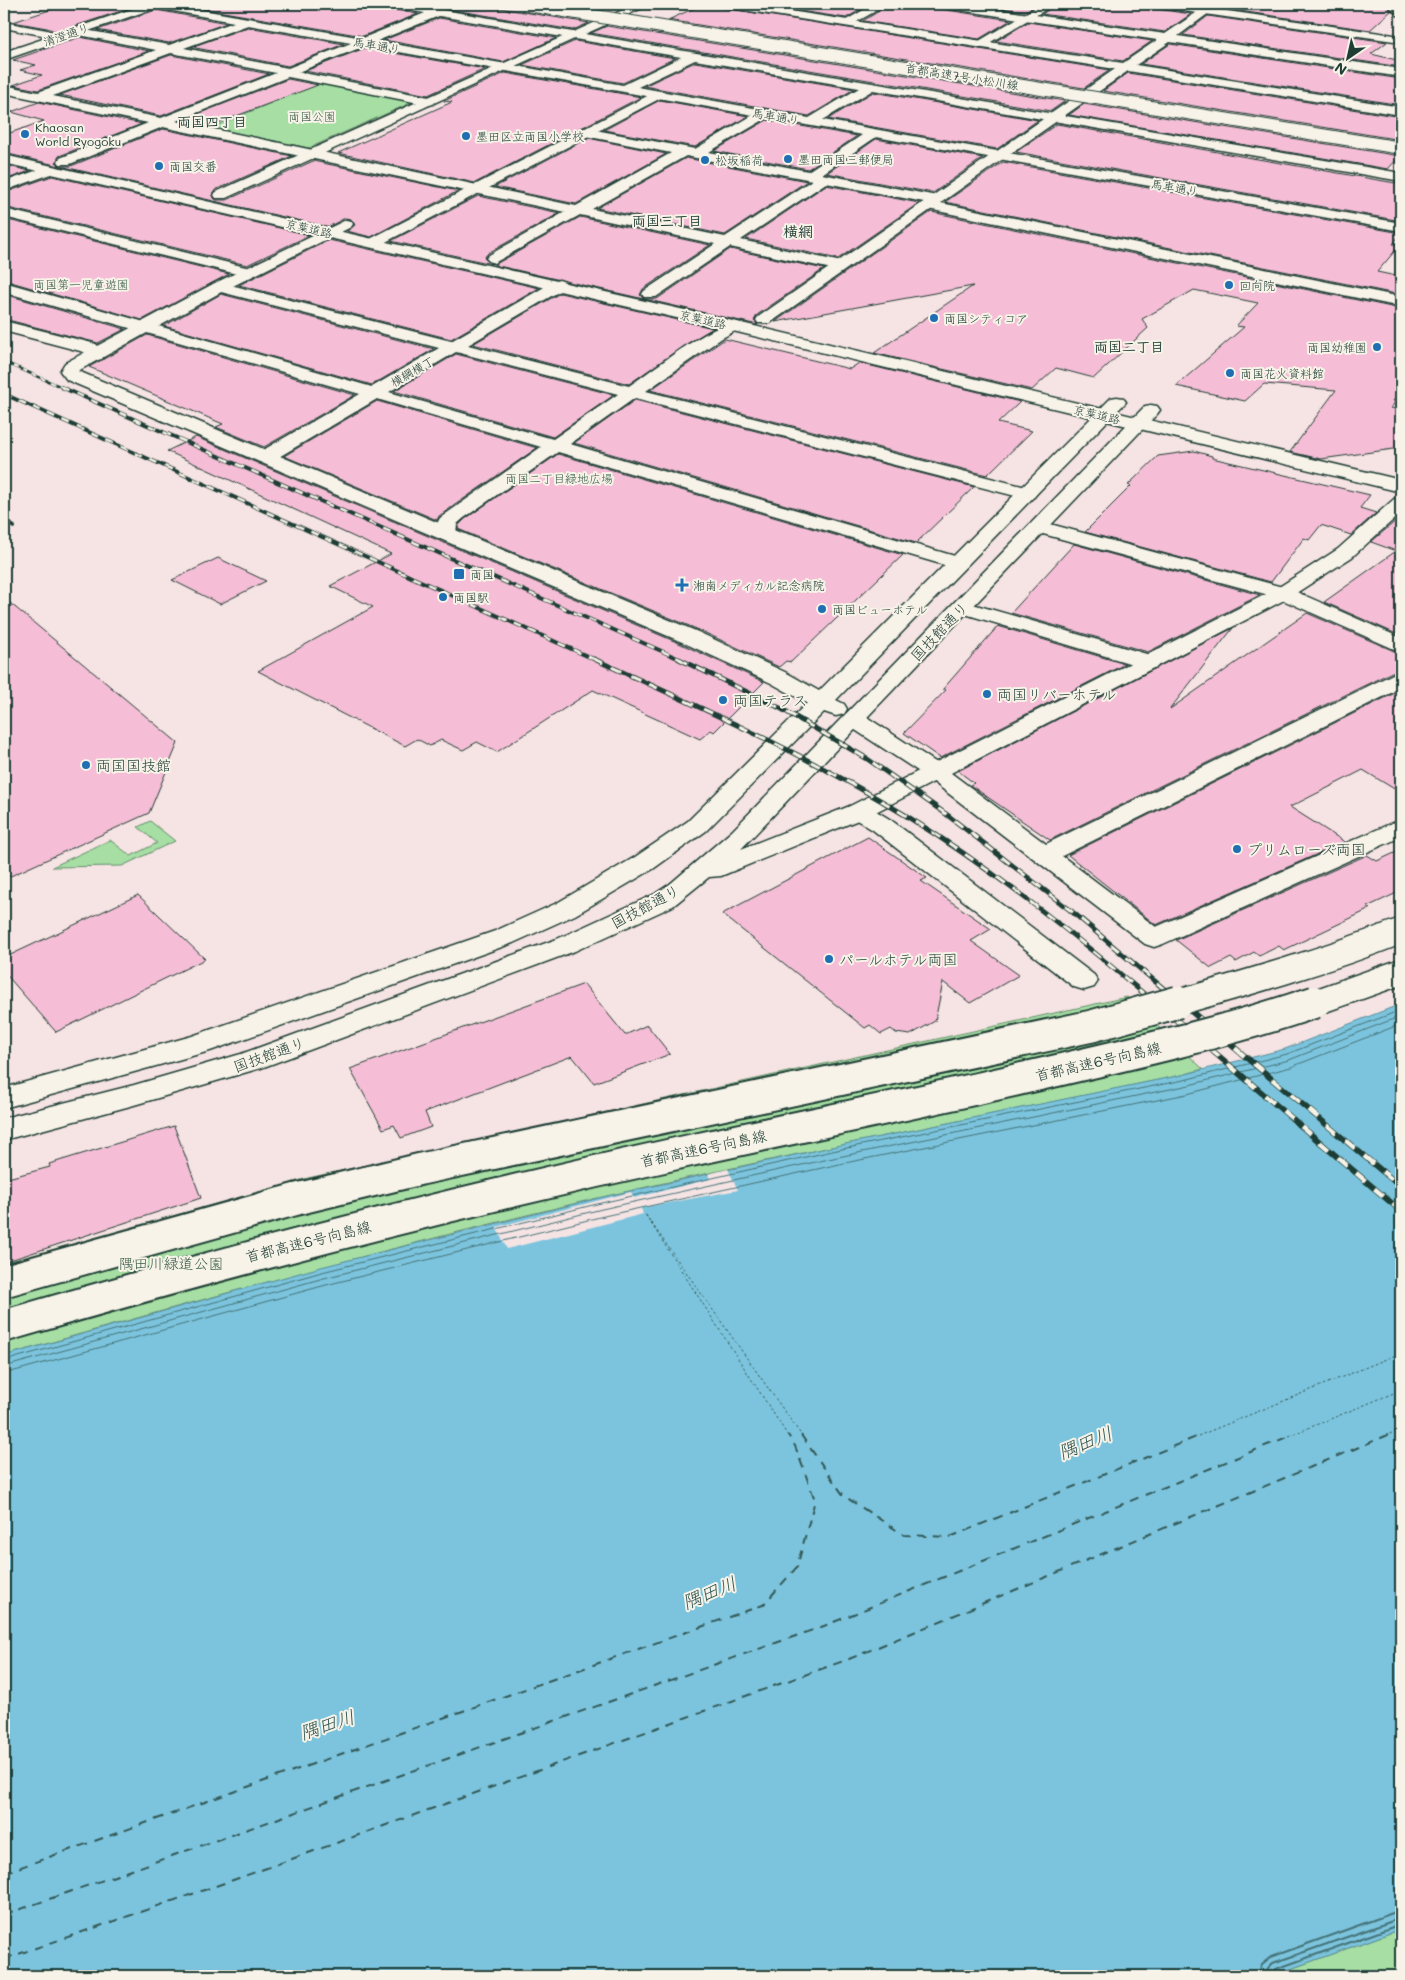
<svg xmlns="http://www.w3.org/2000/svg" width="1405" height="1980" font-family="Mali,'Klee One',sans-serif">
<rect width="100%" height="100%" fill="#f6e3e3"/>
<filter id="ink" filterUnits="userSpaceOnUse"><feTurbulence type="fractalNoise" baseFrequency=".02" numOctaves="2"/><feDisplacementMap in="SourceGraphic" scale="10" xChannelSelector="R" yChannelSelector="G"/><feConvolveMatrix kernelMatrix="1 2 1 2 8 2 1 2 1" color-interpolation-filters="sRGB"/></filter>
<g filter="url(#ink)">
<g fill="#a6dea3" stroke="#628e6c">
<path d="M319 83 415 101 309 148 211 128Z"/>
<path d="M150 821 175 841 122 866 52 867 110 840 131 856 157 843 138 827Z"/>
<path d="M1127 997 1203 1069 1182 1075C988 1116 792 1153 598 1198 398 1245 201 1299 4 1356V1263L308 1178Z"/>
<path d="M1401 1929V1976H1271Z"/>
</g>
<path fill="#7cc4dd" stroke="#578e99" d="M1401 1004V1929L1271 1976H4V1356L321 1267 599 1198 836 1146 1182 1075 1285 1049Z"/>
<path fill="#f6e3e3" d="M728 1169 738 1190 641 1208 643 1214 507 1249 496 1227 631 1192 634 1198 710 1179 708 1174Z"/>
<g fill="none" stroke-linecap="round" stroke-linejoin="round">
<g stroke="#447378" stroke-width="1">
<path d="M4 1361 322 1272 601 1203 837 1150 1184 1080 1287 1054 1401 1010"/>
<path d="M4 1367 324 1278 602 1209 838 1157 1185 1086 1289 1060 1401 1016"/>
<path d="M4 1374 326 1285 604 1216 840 1164 1187 1094 1291 1067 1401 1024"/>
</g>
<g stroke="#447378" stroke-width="2">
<path d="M1258 1976 1262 1964 1271 1957 1401 1910"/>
<path d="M1266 1976 1268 1968 1273 1963 1401 1918"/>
<path d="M1272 1976 1276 1969 1401 1924"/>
</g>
<g stroke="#325856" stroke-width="1" stroke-dasharray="2.5 2.5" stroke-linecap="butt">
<path d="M788 1436 645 1214 802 1436"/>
<path d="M1198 1436 1401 1353"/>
<path d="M1289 1436 1401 1390"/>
<path d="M1385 1436 1401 1429"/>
</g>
<g stroke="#325856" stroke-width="2" stroke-dasharray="9 7" stroke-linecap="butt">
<path d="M801 1435 844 1496 904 1535 950 1537 1201 1435"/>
<path d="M4 1873 763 1605 797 1567 815 1500 795 1446 788 1435"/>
<path d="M4 1915 824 1626 1292 1435"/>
<path d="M4 1959 236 1879 849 1659 1388 1435"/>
</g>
</g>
<g fill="#f5bed6" stroke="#1f3d34">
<path d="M68 4H142L57 32 47 28 13 22Z"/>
<path d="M177 4H382L390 9 418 14 363 36Z"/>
<path d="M418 4H476L589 23 573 30Z"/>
<path d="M755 4H871L846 18Z"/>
<path d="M890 4H932L940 9 1011 20 979 39 863 21Z"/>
<path d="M972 4H1038L1025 11Z"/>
<path d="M1057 4H1148L1156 9 1191 14 1165 32 1042 14Z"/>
<path d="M1223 4H1386L1391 11 1370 30 1219 8Z"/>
<path d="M699 6H711L1110 70 1084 88 668 20Z"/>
<path d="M156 10 227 23 169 43 97 30Z"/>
<path d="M1208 16 1387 42 1371 54 1401 61V67L1183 35Z"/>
<path d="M439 18 556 38 503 62 384 40Z"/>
<path d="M1028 22 1152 41 1123 61 996 41Z"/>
<path d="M607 26 1065 101 1051 111 591 33Z"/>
<path d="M248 27 344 44 288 66 191 47Z"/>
<path d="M80 37 149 51 38 90 13 85 42 75 20 70 36 65 13 60Z"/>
<path d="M575 41 675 58 623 83 522 65Z"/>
<path d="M1170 44 1401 79V105L1141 64Z"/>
<path d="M365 48 485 69 428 95 305 71Z"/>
<path d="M171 55 269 74 161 116 60 95Z"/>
<path d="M695 62 854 89 809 116 644 86Z"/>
<path d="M505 73 641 97 475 183 338 153 452 102 444 101Z"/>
<path d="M1128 73 1401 117V140L1103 91Z"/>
<path d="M288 79 318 85 210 126 182 120Z"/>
<path d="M873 92 1038 120 997 149 828 119Z"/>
<path d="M660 100 748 116 695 147 604 130Z"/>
<path d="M39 102 142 124 59 156 56 162 60 166 4 153V135L44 121 11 112Z"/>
<path d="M1084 104 1400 156 1388 169 1069 115Z"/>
<path d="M767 120 857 136 808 169 714 151Z"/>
<path d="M1057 124 1401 184V221L1016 152Z"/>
<path d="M163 129 292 156 215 190 212 196 216 200H227L313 161 458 191 371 237 347 231 355 225 351 219 345 218 328 227 60 166H71Z"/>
<path d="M588 138 666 154 576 204 495 187Z"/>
<path d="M876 139 983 158 933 193 827 173Z"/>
<path d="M686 158 696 160 807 181 725 235 597 208Z"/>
<path d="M1003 162 1401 233 1393 244 1400 245 1377 272 1401 277V295L945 202Z"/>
<path d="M4 165 30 171 4 180Z"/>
<path d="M52 176 310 235 247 265 4 207V193Z"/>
<path d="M826 185 919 203 838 259 746 239Z"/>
<path d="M478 196 560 213 488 253 484 258 492 264 391 241Z"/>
<path d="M931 212 1401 309V391L1393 401H1396L1391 408 1401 410V448L1321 459 1290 452 1336 390 1264 384 1245 401 1176 386 1244 327 1236 326 1258 303 1194 290 1142 319 1148 328 1094 378 1056 368 1032 390 874 353 973 286 775 322Z"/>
<path d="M580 217 710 245 643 289 640 295 644 299 494 265Z"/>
<path d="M4 219 229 274 142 320 4 280Z"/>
<path d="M329 240 539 288 451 339 239 285Z"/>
<path d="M730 249 824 269 757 315 754 321 758 325 644 299H657Z"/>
<path d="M560 293 713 328 683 346 629 384 473 344Z"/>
<path d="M4 294 125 329 98 343 4 319Z"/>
<path d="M221 294 434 349 372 385 164 326Z"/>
<path d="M147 335 355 395 264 447 216 427 223 424 89 367Z"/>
<path d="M725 339 850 369 859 363 1020 402 998 423 1032 431 987 475 650 390Z"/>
<path d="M456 354 614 395 553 437 394 391Z"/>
<path d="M635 400 974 487 916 543 574 443Z"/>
<path d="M377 401 537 448 439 516 437 520 284 456Z"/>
<path d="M196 437 681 644 764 682 714 732 711 730 700 739 593 690 497 752 477 742 463 750 441 740 430 746 417 739 405 746 258 671 373 607 330 586 391 554 167 451Z"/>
<path d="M1194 451 1212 456V458L1370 495 1360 508 1376 513 1351 535 1321 525 1309 540 1304 538 1271 582 1085 532 1131 486 1128 485 1158 456Z"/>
<path d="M558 454 903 555 791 662 786 661 779 667 699 630 458 529 459 525 465 519Z"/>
<path d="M1398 519 1401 520V636L1324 602 1396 551 1371 542Z"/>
<path d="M1074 544 1260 595 1148 652 1011 613Z"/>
<path d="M218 558 266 581 220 604 172 580Z"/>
<path d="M4 598 178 743 149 813 4 879Z"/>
<path d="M1307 613 1401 654V670L1392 672 1050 840 970 785 974 783 958 771 1233 628 1170 709Z"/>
<path d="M998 626 1125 664 940 758 904 733 946 690 943 689Z"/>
<path d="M1401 690V793L1363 770 1290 807 1345 842 1156 925 1068 855Z"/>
<path d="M868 837 927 878 921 881 991 929 971 941 1019 975 970 1003 943 982 935 1021 910 1035 896 1033 891 1029 881 1034 870 1025 865 1028 722 914Z"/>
<path d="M1401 850V891L1367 907 1370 909 1284 950 1279 946 1259 956 1254 952 1236 962 1231 958 1211 968 1176 940 1367 855 1377 861Z"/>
<path d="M138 895 205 959 56 1032 4 972V958Z"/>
<path d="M584 984 625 1035 647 1025 670 1054 594 1083 572 1056 425 1112 431 1127 401 1138 394 1125 383 1129 350 1069Z"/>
<path d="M174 1126 201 1198 4 1262V1179L50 1167 49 1164Z"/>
</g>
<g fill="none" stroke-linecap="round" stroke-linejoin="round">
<g stroke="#1f3d34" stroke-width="3">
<g id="street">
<path d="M145 4H168L363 38 425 13 390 7 384 4H408L1401 173V181L873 90 823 120 1401 223V231L876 137 822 174 942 197 944 200 941 203 1401 297V307L928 209 923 208 921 205 924 202 826 183 741 240 846 263 849 266 846 269 841 271 730 247 656 297H644L642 294 644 291 715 244 580 215 494 263 489 261 486 258 489 255 565 212 163 127 70 164H60L58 161 60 158 148 123 4 93V85L38 92 156 50 74 34 68 31 70 29 74 28 169 45 234 22 151 7ZM439 16 681 57 623 85 377 41ZM248 25 351 43 288 68 184 48ZM365 46 753 115 695 149 585 128 580 129 578 132 580 135 671 153 576 206 176 121 288 77 429 105 433 104 435 101 429 97 298 72ZM171 53 276 73 161 118 53 96ZM695 60 859 88 809 118 638 87ZM767 118 862 135 808 171 709 152ZM686 156 696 158 812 180 725 237 592 209Z"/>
<path d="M874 4H888L851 25 847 26 841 23Z"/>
<path d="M1041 4H1055L984 46 980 48 974 44Z"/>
<path d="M1150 4H1178L1401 36V42L1156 7Z"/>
<path d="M4 22 47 30 53 33 47 36 4 28Z"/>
<path d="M49 166 54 167 56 170 54 173 4 191V182Z"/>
<path d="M4 209 254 269 257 272 254 275 249 277 4 217Z"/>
<path d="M559 280 565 282 567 285 565 288 468 345 629 386C649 373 719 317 739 323L741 326 739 329 722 338 646 391 1034 489 1037 493 1034 497 1027 499 635 398 570 444 965 559 968 563 965 567 958 569 951 567 558 452 464 518 457 524 456 534 453 538 446 540 439 538C435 532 436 524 440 518L541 447 377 399 272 461 265 463 258 461 256 457 258 453 360 394 4 292V282L372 387 439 348 213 290 211 287 213 284 219 282 451 341 553 282ZM456 352 618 394 553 439 389 392Z"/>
<path d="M4 321 96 344 104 355 102 359C93 361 90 358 84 352L4 331Z"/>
<path d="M1039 521 1290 589 1401 638V652L1276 597 1032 531 1029 527 1032 523Z"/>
<path d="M962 601 1157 657 1160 662 1157 667 1149 669 955 611 951 607 955 603Z"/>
<path d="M1401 672V688L1062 856 1156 927 1392 823 1401 821V837L1163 944 1154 947 1145 944 927 777 846 724 843 719 846 714 854 712 862 714 943 767 1046 844 1393 674Z"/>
<path d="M859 804 868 806 891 820 1094 975 1098 981 1094 987 1084 990 1074 987 873 830 850 816 847 811 850 806Z"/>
</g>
</g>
<g stroke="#1f3d34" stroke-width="3">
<g id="secondary">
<path d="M147 4H163L161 6 4 60V52Z"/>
<path d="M636 4H651L226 198H216L214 195 216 192Z"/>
<path d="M720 4H744L1123 63 1157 40 940 7 934 4H961L1165 34 1209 4H1221L1178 36 1401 69V77L1170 42 1136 65 1401 107V115L1128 71 770 323H758L756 320 758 317 1115 69 725 7Z"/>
<path d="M1388 4H1399L1401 6V16L1397 15Z"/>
<path d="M657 91 661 92 663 95 661 98 378 246H368L365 243 368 240Z"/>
<path d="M346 220 351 221 353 224 351 227 225 290 78 371 698 632 787 673 819 691 1111 398 1117 397 1123 398 1126 402 836 700 844 704 847 709 844 714 836 716 824 712 706 831 653 869 575 915 513 943 210 1051 4 1108V1088L192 1036 495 931 557 903 635 857 688 821 807 703 771 683 682 642 67 380 60 371 65 363 213 284Z"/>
<path d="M1151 405 1157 406 1160 410 1157 414 741 849 850 806 1276 589 1338 549 1394 499 1401 497V513L1352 557 1290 597 868 816 721 876 709 877 673 906 575 951 261 1068 134 1105 4 1140V1118L134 1085 241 1054 557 939 655 894 670 884 732 831 1145 406Z"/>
</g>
</g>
<g stroke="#1f3d34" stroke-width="3">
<path id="highway" d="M4 155 733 321 1401 480V492L733 331 4 163Z"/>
</g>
<use href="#street" fill="#f7f3e8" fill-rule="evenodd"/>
<use href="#secondary" fill="#f7f3e8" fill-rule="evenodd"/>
<use href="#highway" fill="#f7f3e8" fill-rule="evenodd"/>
<g stroke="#1f3d34" stroke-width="2.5">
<path id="rail-far3" d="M4 362 64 388"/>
</g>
<g stroke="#1f3d34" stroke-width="4">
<g id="rail-far2">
<path d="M61 387 682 660"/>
<path d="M4 394 596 660"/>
<path d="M4 520 14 527"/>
</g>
</g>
<g stroke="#1f3d34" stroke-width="5">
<g id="rail-far1">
<path d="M594 659C699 707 806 754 905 815 994 870 1076 936 1156 1004"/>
<path d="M679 659 780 708 866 758 946 814 1070 910 1182 1004"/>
</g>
</g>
<g stroke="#1f3d34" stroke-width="6">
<g id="rail">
<path d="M1155 1002 1401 1211"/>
<path d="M1180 1002 1401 1187"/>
</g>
</g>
<use href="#rail-far3" stroke="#f7f3e8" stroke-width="2" stroke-dasharray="5" stroke-linecap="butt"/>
<use href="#rail-far2" stroke="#f7f3e8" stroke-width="2.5" stroke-dasharray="8" stroke-linecap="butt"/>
<use href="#rail-far1" stroke="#f7f3e8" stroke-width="3" stroke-dasharray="10" stroke-linecap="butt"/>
<use href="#rail" stroke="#f7f3e8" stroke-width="4.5" stroke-dasharray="12" stroke-linecap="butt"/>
<g stroke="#1f3d34" stroke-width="14" stroke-linecap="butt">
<path id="highway-bridge-far2" d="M522 4 1401 148"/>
</g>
<g stroke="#1f3d34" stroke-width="28" stroke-linecap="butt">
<g id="highway-bridge-far1">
<path d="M1173 1004C1250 982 1327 960 1401 931"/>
<path d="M1311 1004 1401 972"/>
</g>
</g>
<g stroke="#1f3d34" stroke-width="35" stroke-linecap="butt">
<g id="highway-bridge">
<path d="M4 1281 297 1199 421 1169 1092 1026 1178 1002"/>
<path d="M4 1326C230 1260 458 1201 688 1151 816 1123 945 1097 1072 1067 1154 1048 1236 1029 1315 1002"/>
</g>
</g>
<use href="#highway-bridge-far2" stroke="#f7f3e8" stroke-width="12"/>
<use href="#highway-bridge-far1" stroke="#f7f3e8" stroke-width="25"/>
<use href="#highway-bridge" stroke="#f7f3e8" stroke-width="31"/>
</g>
</g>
<g fill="#1f6fb2" stroke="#f7f3e8" stroke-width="2">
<circle cx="25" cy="134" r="5"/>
<circle cx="466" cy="136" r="5"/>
<circle cx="788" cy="159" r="5"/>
<circle cx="705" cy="160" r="5"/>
<circle cx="159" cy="166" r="5"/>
<circle cx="1229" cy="285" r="5"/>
<circle cx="934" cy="318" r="5"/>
<circle cx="1377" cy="347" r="5"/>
<circle cx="1230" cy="373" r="5"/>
<rect x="453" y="568" width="12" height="12" rx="2.5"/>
<path d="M679.5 577.5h5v5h5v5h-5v5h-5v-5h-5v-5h5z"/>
<circle cx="443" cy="597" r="5"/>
<circle cx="822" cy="609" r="5"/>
<circle cx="987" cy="694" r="5"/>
<circle cx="723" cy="700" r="5"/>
<circle cx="86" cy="765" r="5"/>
<circle cx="1237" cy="849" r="5"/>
<circle cx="829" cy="959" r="5"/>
</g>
<g text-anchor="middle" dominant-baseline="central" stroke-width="4" stroke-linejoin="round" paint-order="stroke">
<g font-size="12" fill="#1f3d34" stroke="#f7f3e8">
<text transform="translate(66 34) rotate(-19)">清澄通り</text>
<text transform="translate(377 45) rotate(10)">馬車通り</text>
<text transform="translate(962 76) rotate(9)">首都高速7号小松川線</text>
<text transform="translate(776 116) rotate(10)">馬車通り</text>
<text transform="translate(1175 187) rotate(10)">馬車通り</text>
<text transform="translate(309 228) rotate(13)">京葉道路</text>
<text transform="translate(703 319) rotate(13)">京葉道路</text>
<text transform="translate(412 371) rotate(-30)">横綱横丁</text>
<text transform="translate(1097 414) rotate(13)">京葉道路</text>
</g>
<g font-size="12" fill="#3a5d4a" stroke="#f7f3e8">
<text x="312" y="116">両国公園</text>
<text x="81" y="284">両国第一児童遊園</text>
<text x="559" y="478">両国二丁目緑地広場</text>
</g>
<g font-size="12" fill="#1f3d34" stroke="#f7f3e8" text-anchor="start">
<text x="35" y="127">Khaosan<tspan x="35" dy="14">World Ryogoku</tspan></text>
<text x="476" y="136">墨田区立両国小学校</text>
<text x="798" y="159">墨田両国三郵便局</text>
<text x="715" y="160">松坂稲荷</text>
<text x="169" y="166">両国交番</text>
<text x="1239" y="285">回向院</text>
<text x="944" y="318">両国シティコア</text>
<text x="1367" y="347" text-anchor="end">両国幼稚園</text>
<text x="1240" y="373">両国花火資料館</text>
<text x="470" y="574">両国</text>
<text x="693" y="585">湘南メディカル記念病院</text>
<text x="453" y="597">両国駅</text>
<text x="832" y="609">両国ビューホテル</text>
</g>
<g font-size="14" font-weight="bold" fill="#1f3d34" stroke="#f7f3e8">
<text x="212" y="121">両国四丁目</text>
<text x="667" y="220">両国三丁目</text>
<text x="1129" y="346">両国二丁目</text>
</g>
<g font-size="15" font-weight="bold" fill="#1f3d34" stroke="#f7f3e8">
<text x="798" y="231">横網</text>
</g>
<g font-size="15" fill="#1f3d34" stroke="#f7f3e8">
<text transform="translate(939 631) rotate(-46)">国技館通り</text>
<text transform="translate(645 906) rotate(-28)">国技館通り</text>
<text transform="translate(269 1054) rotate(-20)">国技館通り</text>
<text transform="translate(1098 1061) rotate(-13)">首都高速6号向島線</text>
<text transform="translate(703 1148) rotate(-12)">首都高速6号向島線</text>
<text transform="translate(308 1241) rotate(-14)">首都高速6号向島線</text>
</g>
<g font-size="15" fill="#1f3d34" stroke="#f7f3e8" text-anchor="start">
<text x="997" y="694">両国リバーホテル</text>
<text x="733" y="700">両国テラス</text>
<text x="96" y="765">両国国技館</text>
<text x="1247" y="849">プリムローズ両国</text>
<text x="839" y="959">パールホテル両国</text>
</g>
<g font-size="15" fill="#3a5d4a" stroke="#f7f3e8">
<text x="171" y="1263">隅田川緑道公園</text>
</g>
<g font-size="19" font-style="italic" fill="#325856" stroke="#f7f3e8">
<text transform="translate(1085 1442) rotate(-22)">隅田川</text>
<text transform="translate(709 1592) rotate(-22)">隅田川</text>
<text transform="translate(327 1724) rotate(-18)">隅田川</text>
</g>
</g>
<rect width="1405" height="1980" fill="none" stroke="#f7f3e8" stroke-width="20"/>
<rect x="10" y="10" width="1385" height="1960" fill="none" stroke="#1f3d34" stroke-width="2" filter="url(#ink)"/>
<g transform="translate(1348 58) rotate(214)" stroke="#f7f3e8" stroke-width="4" paint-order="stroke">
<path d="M0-4L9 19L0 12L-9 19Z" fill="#1f3d34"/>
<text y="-8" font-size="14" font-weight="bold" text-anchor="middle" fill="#1f3d34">N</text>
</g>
</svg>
